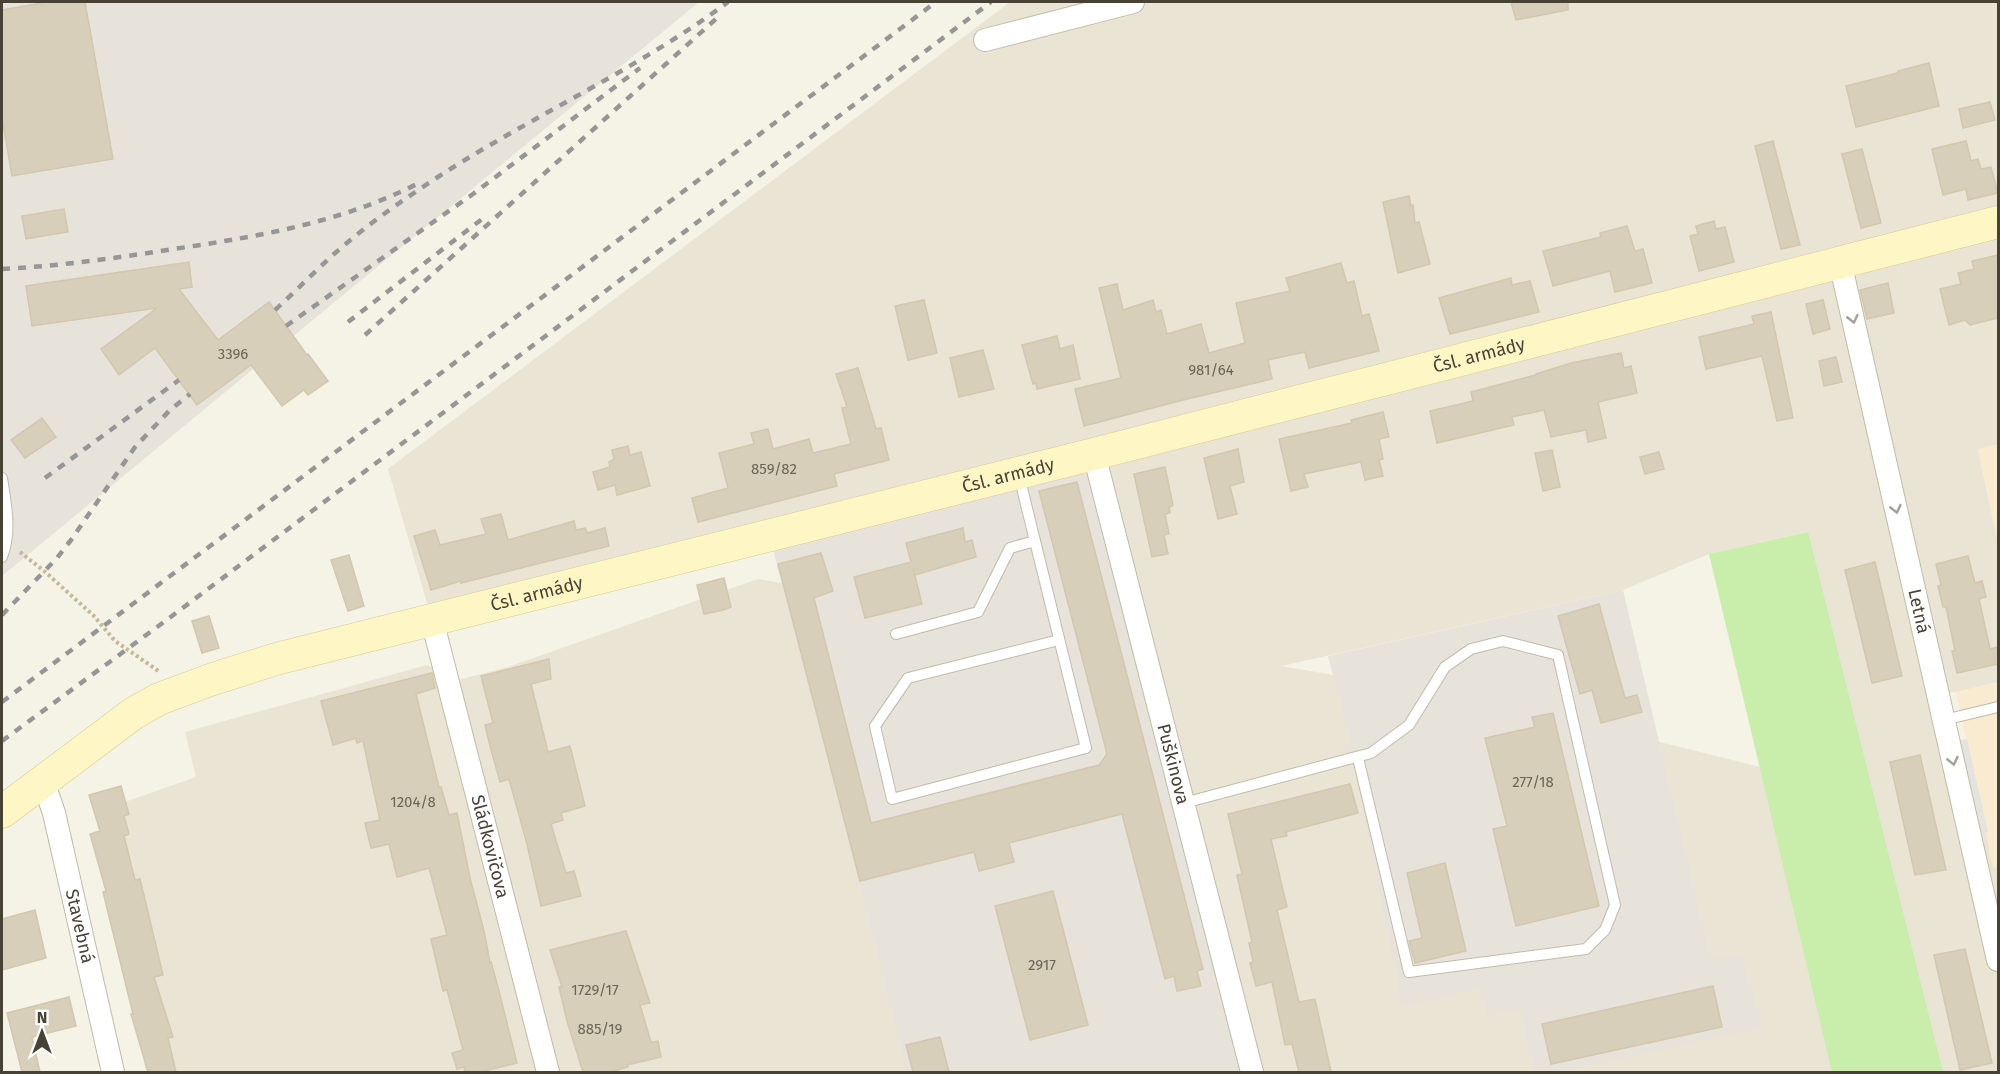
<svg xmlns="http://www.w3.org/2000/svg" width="2000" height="1074" font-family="'Fira Sans',sans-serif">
<rect width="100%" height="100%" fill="#f5f2e6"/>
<path fill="#e9e4d4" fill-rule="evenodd" d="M1010 2H1998V444L1978 450 1998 543V682L1956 692 1939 694 1998 826V1072H146L102 810 196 777 185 732 427 665 458 680 508 667 758 579 1154 645 1094 454 432 620 388 469ZM1807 532 1873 795 1515 706 1281 666 1623 590 1709 554Z"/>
<g fill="#f8ebcf">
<path d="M1998 444V543L1978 449Z"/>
<path d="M1998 682V867L1993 868 1956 692Z"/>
</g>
<g fill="#e7e3db">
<path d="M2 2H699L2 576Z"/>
<path d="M1094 454 1252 1072H907L769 534Z"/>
<path d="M1623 590 1711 959 1741 954 1763 1027 1562 1072H1534L1519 1010 1486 1016 1479 988 1402 1007 1355 768 1348 770 1343 746 1351 744 1328 656Z"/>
</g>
<path fill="#c9edab" d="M1808 532 1943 1072H1832L1709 554Z"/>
<path fill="#e5e3df" d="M1967 739 1988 832 1981 834 1959 740Z"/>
<g fill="#d7cfba" stroke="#d3c7ad" stroke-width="1.5">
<path d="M42 2H85L113 159 12 176 2 118V10L42 3Z"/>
<path d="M1511 2H1568V10L1516 20Z"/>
<path d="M1929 63 1939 106 1856 127 1846 86 1898 73V71Z"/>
<path d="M1990 102 1995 120 1963 128 1959 109Z"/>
<path d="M1773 141 1800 245 1781 249 1755 146Z"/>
<path d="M1966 141 1971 161 1978 159 1981 169 1991 167 1998 193 1968 200 1966 189 1943 195 1932 149Z"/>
<path d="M1862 149 1881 223 1861 228 1842 154Z"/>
<path d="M1409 196 1411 206 1413 205 1415 223 1419 222 1430 264 1398 273 1383 202Z"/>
<path d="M64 209 68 232 26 239 22 216Z"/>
<path d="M1714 221 1716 229 1725 227 1734 262 1699 271 1690 236 1698 234 1696 226Z"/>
<path d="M1627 226 1635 251 1643 249 1652 283 1615 292 1610 271 1553 286 1543 251 1601 237 1600 233Z"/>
<path d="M1998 255V318L1970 325 1965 320 1949 325 1940 289 1961 284 1958 273 1974 269 1972 261Z"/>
<path d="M189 262 192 287 179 289 218 340 269 302 307 355 308 354 328 381 308 395 304 390 282 406 251 365 197 405 155 348 119 375 101 349 157 308 32 326 26 286Z"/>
<path d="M1341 263 1347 283 1354 281 1362 316 1369 314 1379 351 1309 368 1305 352 1268 360 1272 379 1183 400 1084 426 1075 389 1121 378 1099 288 1117 284 1123 310 1153 300 1156 312 1161 310 1167 334 1201 324 1209 353 1245 343 1236 303 1290 291 1286 278Z"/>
<path d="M1511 278 1512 285 1530 281 1539 312 1450 334 1439 298Z"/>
<path d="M1888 283 1894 313 1867 319 1860 290Z"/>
<path d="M924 300 937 353 908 360 895 306Z"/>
<path d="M1823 300 1830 329 1813 334 1806 304Z"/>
<path d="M1771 312 1793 418 1777 421 1762 356 1706 369 1699 337 1754 324 1752 316Z"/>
<path d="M1057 336 1060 349 1073 345 1080 379 1037 389 1036 383 1033 384 1022 345Z"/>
<path d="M983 350 994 389 959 397 950 358Z"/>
<path d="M1621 353 1624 368 1631 366 1637 393 1598 402 1606 438 1588 442 1586 430 1551 437 1544 410 1512 417 1514 425 1437 443 1430 411 1473 401 1471 392 1536 375V374L1571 363Z"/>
<path d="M1836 357 1842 382 1824 386 1819 361Z"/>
<path d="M858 368 876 429 881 428 889 460 834 474 837 486 698 522 692 498 728 488 719 453 754 444 751 433 768 429 773 449 809 439 813 453 851 444 842 408 847 407 836 374Z"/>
<path d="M1383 412 1389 437 1379 439 1383 459 1379 460 1383 476 1365 480 1361 462 1304 474 1308 487 1291 491 1279 439 1352 423 1351 420Z"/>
<path d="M42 418 56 437 25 458 11 440Z"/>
<path d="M628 446 630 455 641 452 650 486 617 495 615 485 598 490 593 472 610 467 609 462 614 459 612 450Z"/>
<path d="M1238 449 1244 482 1230 486 1237 514 1218 519 1204 458Z"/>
<path d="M1552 450 1560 487 1543 491 1535 453Z"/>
<path d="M1659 452 1664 469 1645 474 1640 457Z"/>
<path d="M1165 467 1173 505 1169 508 1170 513 1165 514 1169 534 1164 535 1168 554 1152 557 1134 474Z"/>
<path d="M1077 482 1203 969 1197 971 1201 986 1177 991 1174 976 1165 979 1122 814 1009 843 1014 862 979 871 974 852 860 881 778 564 821 553 833 591 814 598 871 823 1099 765 1107 754 1039 491Z"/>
<path d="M501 514 508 540 574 521 576 530 585 528 587 533 605 528 609 546 461 583V581L431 590 414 536 435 530 440 545 486 534 481 519Z"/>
<path d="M963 528 965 542 972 540 976 557 915 575 913 568 922 604 865 618 854 577 911 562 906 543Z"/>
<path d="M349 555 364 606 348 611 331 560Z"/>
<path d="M1968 556 1975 583 1982 581 1986 597 1979 599 1990 649 1998 647V664L1957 673 1952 651H1955L1946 607H1943L1938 586 1941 585 1936 564Z"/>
<path d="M1875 562 1902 676 1872 683 1845 570Z"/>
<path d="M724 578 731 607 723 610 704 614 697 585Z"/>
<path d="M1599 604 1625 698 1637 695 1642 712 1601 723 1592 690 1580 694 1558 616Z"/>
<path d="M209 616 219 648 202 653 192 621Z"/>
<path d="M549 659 551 679 531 684 548 752 570 746 585 806 561 813 563 820 551 824 566 873 574 871 581 896 541 906 527 844 509 779 500 782 489 742 485 725 493 723 481 676Z"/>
<path d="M432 673 435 688 416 694 439 787H441L449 815 457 813 470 878 484 931 490 963 491 962 499 991 517 1063 480 1072H465L464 1067 457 1069 452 1053 463 1050 447 990 443 991 431 939 447 935 429 868 397 877 389 844 371 848 365 823 380 820 363 741 357 743 356 738 333 745 321 701Z"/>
<path d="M1553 713 1599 906 1516 926 1493 829 1507 826 1485 738 1535 727 1532 717Z"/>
<path d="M1920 755 1946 870 1915 875 1890 762Z"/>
<path d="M1350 784 1358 813 1286 832 1287 836 1271 839 1287 907 1277 910 1299 1002 1315 999 1331 1072H1299L1292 1044 1285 1045 1272 982 1256 986 1250 963 1253 962 1249 943 1252 942 1237 875 1242 874 1228 814Z"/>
<path d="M121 786 129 814 124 816 129 834 124 836 135 880 140 879 163 975 154 977 173 1037 168 1038 176 1072H148L131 1014H133L103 892 106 891 90 834 100 831 89 795Z"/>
<path d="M1445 863 1466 951 1415 963 1409 941 1422 938 1407 873Z"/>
<path d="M1053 891 1088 1025 1030 1040 995 906Z"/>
<path d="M35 910 46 958 2 970V919Z"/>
<path d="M626 931 650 1003 640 1005 651 1042 658 1041 661 1057 627 1065 628 1067 610 1072H583L567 1021 559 987H562L550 950Z"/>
<path d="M1965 949 1992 1063 1960 1070 1934 955Z"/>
<path d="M1713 986 1722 1027 1551 1064 1542 1024Z"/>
<path d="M69 997 76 1026 32 1037 40 1072H22L7 1013Z"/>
<path d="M940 1037 949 1072H913L906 1045Z"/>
</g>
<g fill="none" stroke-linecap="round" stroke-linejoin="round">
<g stroke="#c1bba8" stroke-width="12">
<g id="lane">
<path d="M1019 476 1086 748 892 799 875 726 908 678 1059 640"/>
<path d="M2 478C6 505 12 531 2 557"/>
<path d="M896 634 978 612 1010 548 1035 541"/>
<path d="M1944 720 1998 707"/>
<path d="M1184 803 1371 753 1409 725 1445 667 1471 649 1503 641 1558 655 1615 905 1605 930 1586 949 1409 972 1358 758"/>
</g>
</g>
<g stroke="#c1bba8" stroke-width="24">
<g id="street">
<path d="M985 40 1133 2"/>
<path id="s1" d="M1840 262 1998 960"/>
<path id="s2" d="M1094 454 1252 1072"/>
<path id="s3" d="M432 620 548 1072"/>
<path id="s4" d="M43 781 54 813 113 1072"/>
</g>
</g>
<g stroke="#d8cc92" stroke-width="33">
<g id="secondary">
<path id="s5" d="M2 812 134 713 159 699 213 679 276 659 1094 454 1998 222"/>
</g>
</g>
<path stroke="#c4b898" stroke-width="4" stroke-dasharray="3 3" stroke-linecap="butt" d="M20 552 44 571 93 615 115 641 160 672"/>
<use href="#lane" stroke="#fff" stroke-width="10"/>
<use href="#street" stroke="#fff" stroke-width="22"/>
<use href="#secondary" stroke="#fff6c6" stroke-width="32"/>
<g stroke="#969696" stroke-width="4.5" stroke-dasharray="8 8" stroke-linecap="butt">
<path d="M2 269C60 266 116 258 174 249 260 236 340 223 419 183"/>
<path d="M275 310C295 292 314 272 334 254 370 222 411 194 452 168 543 111 642 66 728 2"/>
<path d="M348 322 486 216"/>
<path d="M286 326 473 194 640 68"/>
<path d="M365 335 717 18"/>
<path d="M45 478 179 380"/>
<path d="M2 615 57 558 71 540 135 447 170 410 190 394"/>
<path d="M2 702 936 2"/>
<path d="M2 741 168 619 991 2"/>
</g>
</g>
<defs><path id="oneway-chevron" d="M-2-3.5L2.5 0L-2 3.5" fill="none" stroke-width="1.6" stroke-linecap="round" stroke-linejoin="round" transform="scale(1.5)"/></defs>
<g stroke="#a4a09a">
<use href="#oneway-chevron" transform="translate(1853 319) rotate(77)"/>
<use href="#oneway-chevron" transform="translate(1896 509) rotate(77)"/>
<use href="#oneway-chevron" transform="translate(1953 761) rotate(77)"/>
</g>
<g text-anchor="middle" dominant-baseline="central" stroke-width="5" stroke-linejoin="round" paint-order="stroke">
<g font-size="15" fill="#6c6556">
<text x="233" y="354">3396</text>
<text x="1211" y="370">981/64</text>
<text x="774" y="469">859/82</text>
<text x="1533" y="782">277/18</text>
<text x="413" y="802">1204/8</text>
<text x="1042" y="965">2917</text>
<text x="595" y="990">1729/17</text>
<text x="600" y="1029">885/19</text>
</g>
<g font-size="18" fill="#484235" stroke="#fff">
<text stroke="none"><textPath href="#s5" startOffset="1558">Čsl. armády</textPath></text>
<text stroke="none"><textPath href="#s5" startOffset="1072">Čsl. armády</textPath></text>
<text stroke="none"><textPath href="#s5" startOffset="586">Čsl. armády</textPath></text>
<text stroke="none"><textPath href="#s1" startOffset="358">Letná</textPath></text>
<text stroke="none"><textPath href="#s2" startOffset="320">Puškinova</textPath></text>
<text stroke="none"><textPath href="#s3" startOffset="234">Sládkovičova</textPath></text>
<text stroke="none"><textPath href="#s4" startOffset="150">Stavebná</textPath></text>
</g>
</g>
<rect width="2000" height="1074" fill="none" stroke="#484235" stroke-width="6"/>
<g transform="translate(42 1032)" stroke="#ffffff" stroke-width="4.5" paint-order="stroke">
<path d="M0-4.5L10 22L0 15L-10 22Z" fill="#484235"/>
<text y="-9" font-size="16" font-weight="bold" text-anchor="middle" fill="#484235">N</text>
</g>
</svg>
